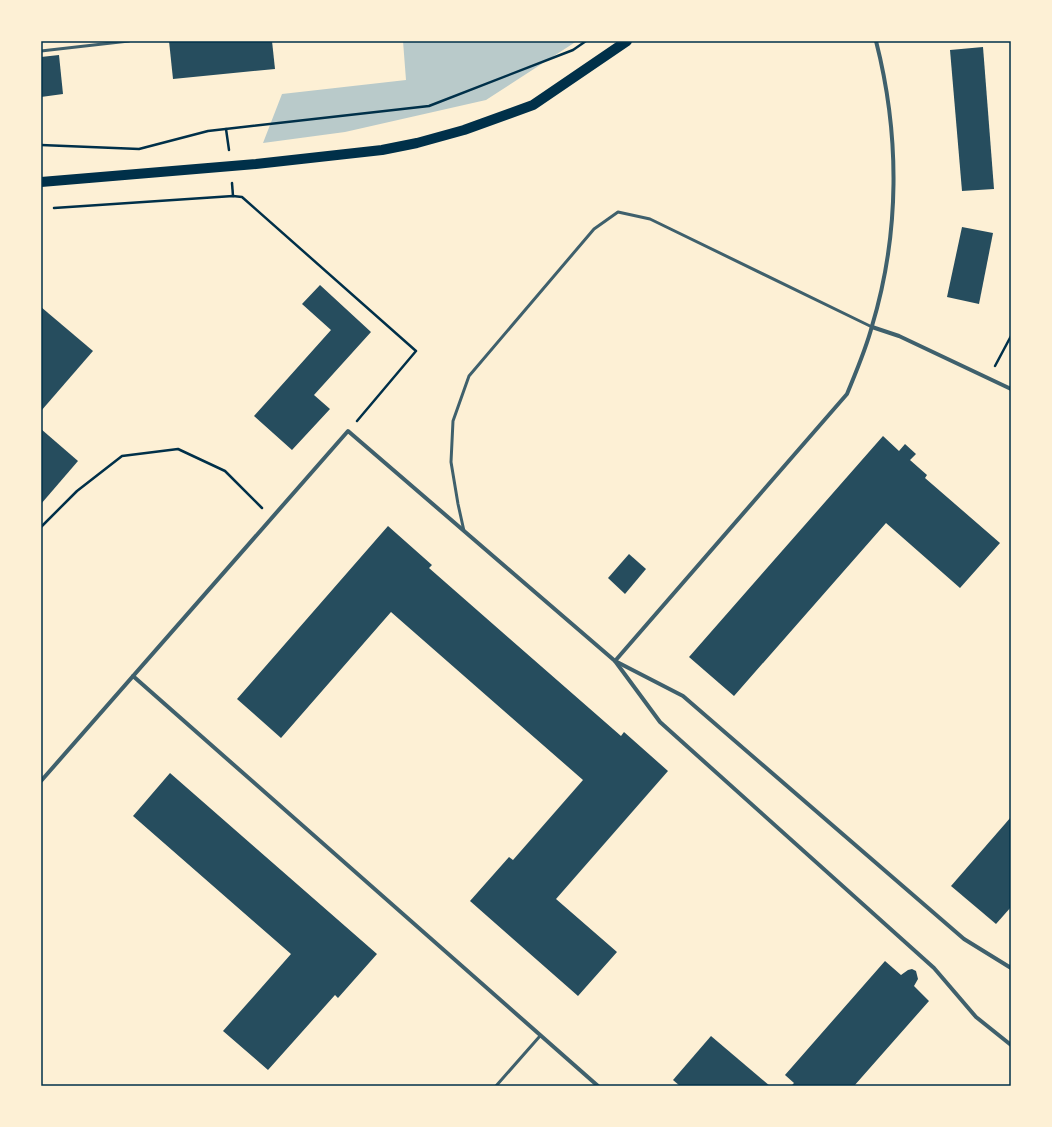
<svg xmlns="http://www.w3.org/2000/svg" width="1052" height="1127" font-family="'Work Sans',sans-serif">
<rect width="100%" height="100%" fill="#fdf0d5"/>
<path fill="#b9caca" d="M403 41H577L486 100 345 132 263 143 282 94 406 80Z"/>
<g fill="#264d5e">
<path d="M169 41H272L275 69 173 79Z"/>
<path d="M983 47 994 189 962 191 950 50Z"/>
<path d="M59 55 63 94 41 97V57Z"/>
<path d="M962 227 993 233 979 304 947 297Z"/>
<path d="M320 285 371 332 314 395 330 409 292 450 254 416 331 330 302 304Z"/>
<path d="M41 307 93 351 41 411Z"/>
<path d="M41 429 78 461 41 504Z"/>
<path d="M883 436 899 451 905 444 916 454 910 460 927 475 925 478 1000 543 960 588 886 523 734 696 689 657Z"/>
<path d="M388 526 432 565 429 568 621 736 624 732 668 771 556 899 617 952 578 996 470 901 509 857 513 860 583 780 391 612 281 738 237 699Z"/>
<path d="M629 554 646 569 625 594 608 578Z"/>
<path d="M170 773 377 954 338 998 335 995 268 1070 223 1031 291 954 133 816Z"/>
<path d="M1011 817V907L996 924 951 886Z"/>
<path d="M885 961 901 975 908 970 912 969 916 971 918 979 914 986 929 1001 854 1086H791L794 1083 785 1075Z"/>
<path d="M711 1036 770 1086H680L673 1080Z"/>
</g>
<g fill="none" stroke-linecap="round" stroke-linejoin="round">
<g stroke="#003049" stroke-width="2.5">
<path d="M226 129 229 150"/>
<path d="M41 145 139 149 208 131 429 106 573 50 586 41"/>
<path d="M232 183 233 196"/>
<path d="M54 208 233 196 242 197 416 351 357 421"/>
<path d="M995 366 1011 336"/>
<path d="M41 527 77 491 122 456 178 449 225 471 262 508"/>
</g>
<g stroke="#3f606c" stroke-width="3">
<path d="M41 51 129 41"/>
<path d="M464 531 458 504 451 462 453 421 469 376 594 229 618 212 650 219 872 327"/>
<path d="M496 1086 540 1036"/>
</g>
<g stroke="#3f606c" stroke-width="4">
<path d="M872 327 899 336 1011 389"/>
<path d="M615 661 847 394C856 372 866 349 872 326 900 233 900 135 876 41"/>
<path d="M617 662 683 696 964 939 1011 968"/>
<path d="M133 676 598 1086"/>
<path d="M41 781 348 431 615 661 660 722 934 968 976 1017 1011 1045"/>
</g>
<path stroke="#003049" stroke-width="10" d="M41 182 256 164 382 150 417 143 464 130 533 105 627 41"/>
</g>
<rect width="1052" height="1127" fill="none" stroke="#fdf0d5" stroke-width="84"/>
<rect x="42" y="42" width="968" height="1043" fill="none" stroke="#003049" stroke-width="1.5"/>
</svg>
